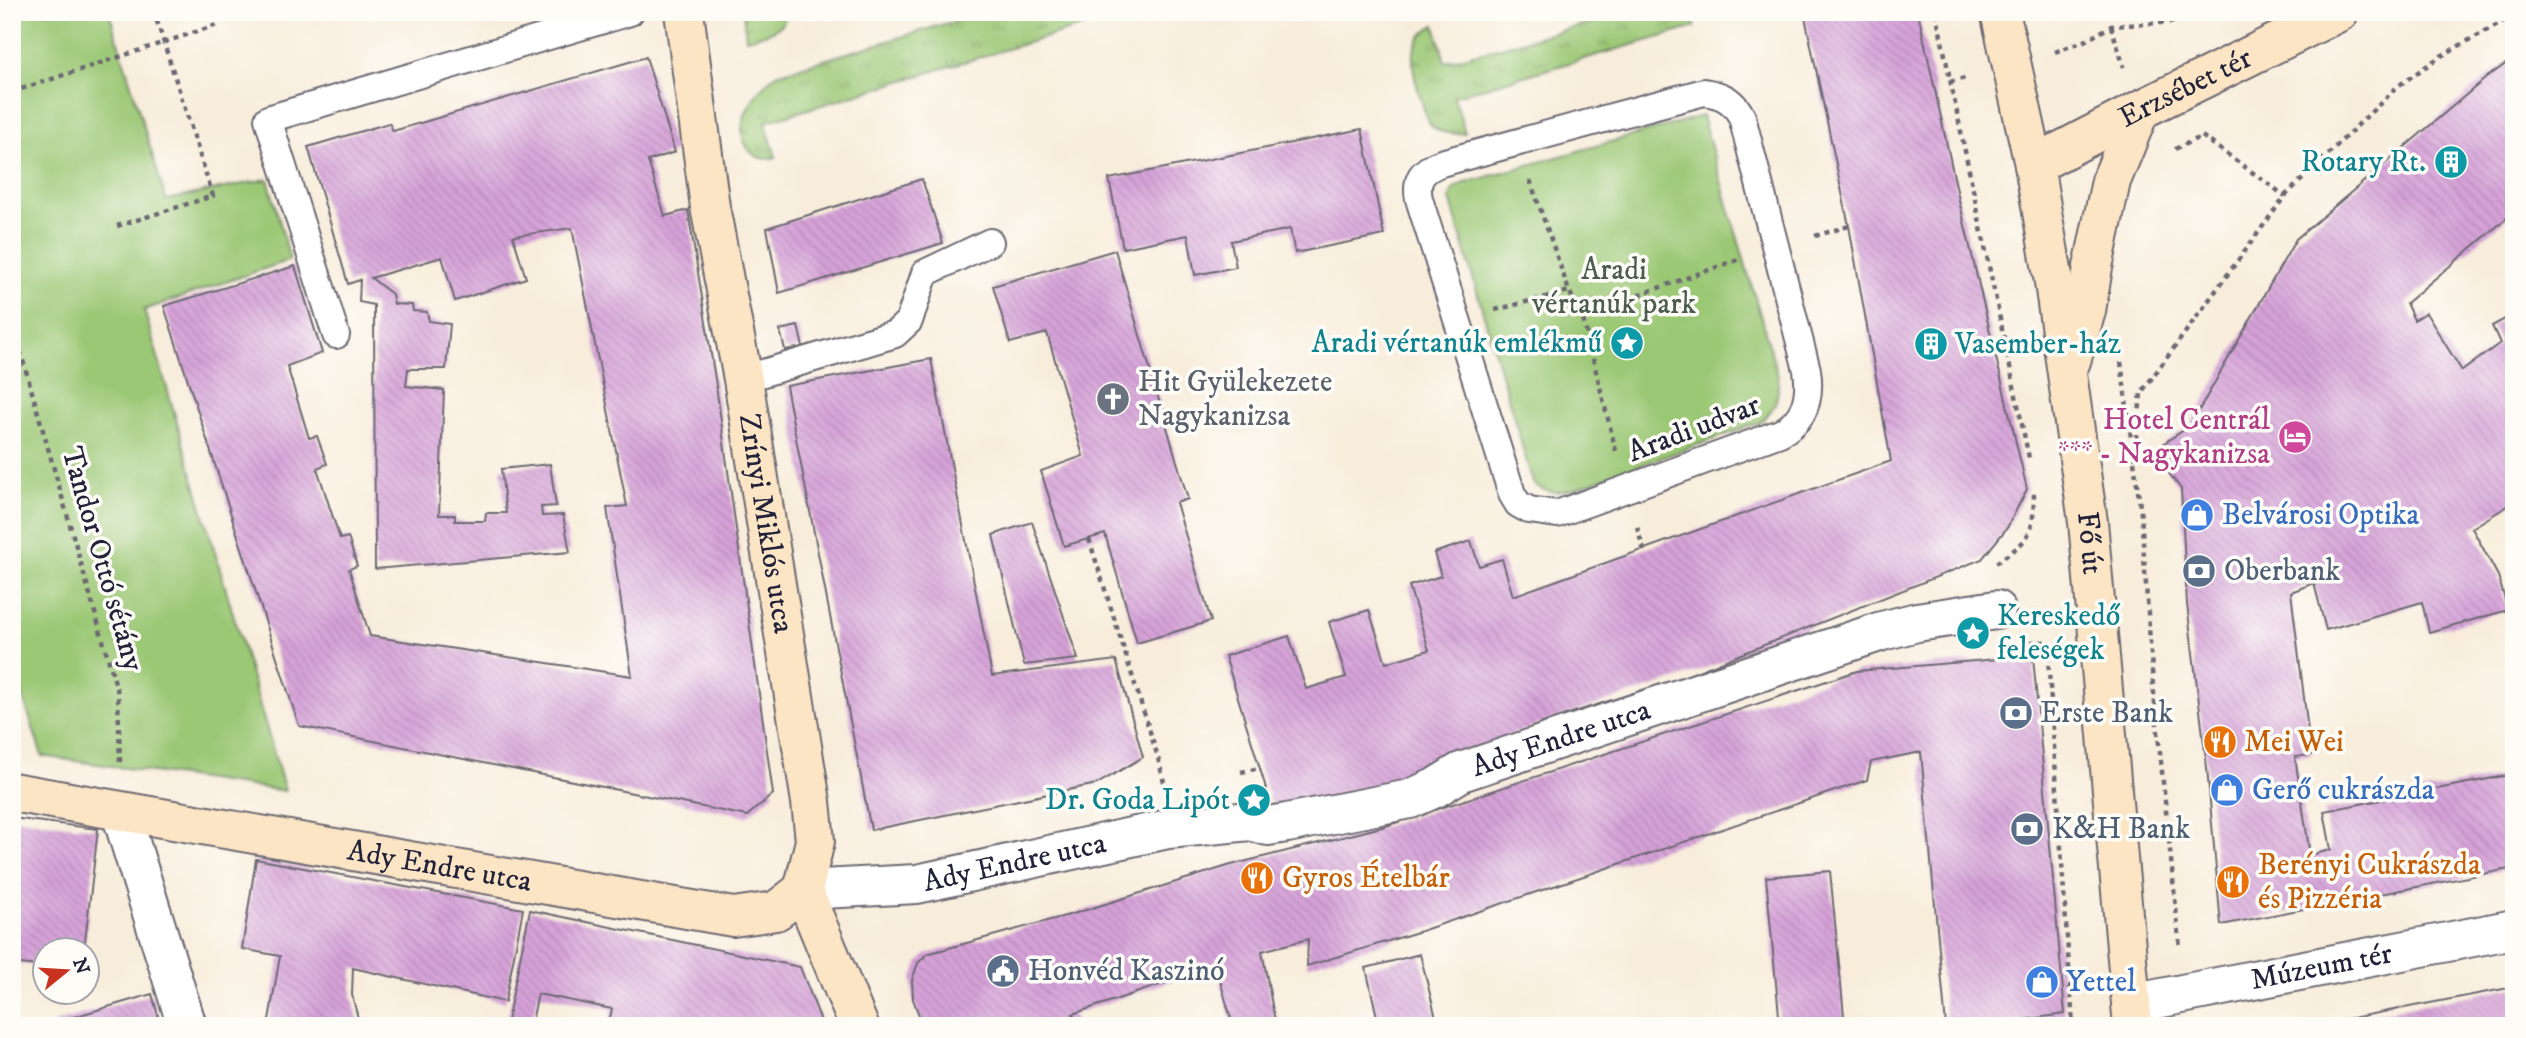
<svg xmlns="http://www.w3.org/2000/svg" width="2526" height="1038" font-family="'IM FELL DW Pica',serif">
<defs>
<pattern id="grass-tufts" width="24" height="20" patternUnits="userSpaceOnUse" patternTransform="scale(1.75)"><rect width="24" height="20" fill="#9bc875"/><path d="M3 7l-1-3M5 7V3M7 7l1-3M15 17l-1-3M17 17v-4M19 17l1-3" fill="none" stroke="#7ea261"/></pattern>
<pattern id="building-back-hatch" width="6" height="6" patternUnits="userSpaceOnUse" patternTransform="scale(1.75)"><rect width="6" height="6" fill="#d6a2d8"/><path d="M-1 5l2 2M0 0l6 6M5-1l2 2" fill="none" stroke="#b78bba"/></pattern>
</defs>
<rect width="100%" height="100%" fill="#fdfcf7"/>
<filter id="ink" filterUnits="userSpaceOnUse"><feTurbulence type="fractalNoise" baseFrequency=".0143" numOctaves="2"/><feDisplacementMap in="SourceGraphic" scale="14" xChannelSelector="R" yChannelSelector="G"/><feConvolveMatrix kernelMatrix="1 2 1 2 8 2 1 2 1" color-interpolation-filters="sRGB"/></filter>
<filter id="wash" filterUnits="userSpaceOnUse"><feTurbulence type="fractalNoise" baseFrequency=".00686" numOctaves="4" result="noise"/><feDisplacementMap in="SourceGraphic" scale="28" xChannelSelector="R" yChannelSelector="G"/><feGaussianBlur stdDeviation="1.57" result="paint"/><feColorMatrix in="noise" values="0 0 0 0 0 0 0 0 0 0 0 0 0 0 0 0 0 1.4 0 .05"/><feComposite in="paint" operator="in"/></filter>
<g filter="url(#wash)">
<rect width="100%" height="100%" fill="#f8eddb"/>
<g fill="url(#grass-tufts)" stroke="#5e7558" stroke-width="2">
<path d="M743 12H786C786 32 761 35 746 39Z"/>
<path d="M985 12H1130L765 122 776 157C766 160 757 159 750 151 729 126 756 89 777 74Z"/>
<path d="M1630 12H1691L1695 27 1454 96 1465 133C1455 134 1441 134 1433 127 1426 121 1425 111 1422 103 1413 74 1403 42 1435 25L1445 62Z"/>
</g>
<g fill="#9bc875" stroke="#5e7558" stroke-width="2">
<path d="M12 12H109L166 200 268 179 290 260 144 310 285 791 42 756 12 662Z"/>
<path d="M1702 116 1778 376C1779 397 1776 410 1759 423L1577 488C1560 493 1547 495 1533 483L1450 199C1451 189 1456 186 1465 183Z"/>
</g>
<g id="blocks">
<g fill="url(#building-back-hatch)">
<path d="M1804 12H1918L1959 200 2027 489 2007 528 1982 559 1683 677 1553 719 1444 761 1420 785 1275 817 1225 656 1289 636 1306 689 1346 677 1329 622 1369 610 1386 663 1429 650 1409 586 1441 576 1434 553 1471 541 1479 566 1502 559 1513 596 1891 461 1849 226Z"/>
<path d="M646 57 675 152 648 161 665 216 688 210 716 385 773 794 747 816 299 726 164 306 295 266 322 353 287 366 309 438 317 436 327 464 317 468 340 539 348 537 357 566 349 569 370 636 632 676 607 508 627 506 572 228 513 236 526 278 455 301 442 257 371 278 392 294 394 304 412 305 413 311 427 312 429 321 450 324 446 369H408L406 386 444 390 439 515H455V521H485L486 513H506L501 469 550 464 556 506 541 507 542 516 563 515 570 552 375 569 374 305 359 302 360 280 348 284 308 147 389 123 393 131Z"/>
<path d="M2514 58V212L2406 303 2414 320 2426 313 2462 371 2500 343 2492 326 2514 314V502L2472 528 2498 576 2508 610 2429 632 2422 602 2326 630 2314 583 2291 592 2311 755 2295 757 2310 855 2331 850 2324 811 2514 774V868L2221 925 2207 768 2187 604 2181 489 2170 475 2163 461 2164 443 2190 426 2296 239 2486 78Z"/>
<path d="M1362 129 1384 235 1295 253 1290 229 1231 241 1236 267 1195 275 1188 235 1123 248 1109 179Z"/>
<path d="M922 179 943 243 779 293 767 228Z"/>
<path d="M1115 250 1188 499 1176 503 1211 621 1137 643 1105 534 1064 546 1041 471 1083 456 1047 333 1010 343 993 286Z"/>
<path d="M798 326 803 347 785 350 780 330Z"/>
<path d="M931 359 992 676 1116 660 1143 757 1097 784 871 830 786 386Z"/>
<path d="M1032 522 1078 659 1024 665 993 535Z"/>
<path d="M2033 656 2065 1014 1978 1026H1946L1921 752 1871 762 1867 780 1421 931 1307 966 1308 939 1262 951 1275 1021 1233 1026 1216 966 1073 1014 1077 1026H923L913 999 912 980 918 963 927 954 1076 913 1231 865 1386 826 1857 671Z"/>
<path d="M12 818 98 829 84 950H46V967L12 963Z"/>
<path d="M256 859 523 909 505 1002 353 968 352 995 360 1026H270L269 1020 280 956 242 949Z"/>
<path d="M1830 871 1845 1026H1780L1766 877Z"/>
<path d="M530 910 800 967 823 1026H608L612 1009 538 994 531 1026H506Z"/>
<path d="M1420 954 1438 1026H1379L1366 968Z"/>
<path d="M2514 987V1026H2320V1024Z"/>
<path d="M152 994 161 1026H57L56 1022Z"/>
</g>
</g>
</g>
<g filter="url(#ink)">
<use href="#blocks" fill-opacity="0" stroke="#6d6973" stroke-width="2"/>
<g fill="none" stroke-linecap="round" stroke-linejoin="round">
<g stroke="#6d6973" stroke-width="30">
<g id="lane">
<path d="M1704 92C1723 95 1733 100 1742 117L1807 370C1811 397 1805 420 1780 433L1557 514 1529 510 1518 504 1512 494 1419 199C1415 179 1422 170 1441 163Z"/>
<path d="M336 335 268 119 630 12"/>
<path d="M743 379 895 334 909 321 925 273 990 242"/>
</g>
</g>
<g stroke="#6d6973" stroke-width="42">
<g id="street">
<path d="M121 813 187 1026"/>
<path id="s1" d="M803 890 917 884 1168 829 1250 821 1268 826 1287 823 1410 799 1435 788 1461 772 1882 631 1917 622 1996 610"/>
<path id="s2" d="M2131 1004 2514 929"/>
</g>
</g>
<g stroke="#6d6973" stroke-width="42">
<g id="secondary">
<path id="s3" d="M684 12 710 207 743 379 811 802 815 841 803 890 859 1026"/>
<path id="s4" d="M2000 12 2034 165 2054 282 2088 522 2133 1026"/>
<path id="s5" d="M2034 165 2140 110 2339 12"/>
<path d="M2071 361 2086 311 2093 267 2111 181 2140 110"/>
<path id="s6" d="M12 792 733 917 776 911 803 890"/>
</g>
</g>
<g stroke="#6d6973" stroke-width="4.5" stroke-dasharray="5 5" stroke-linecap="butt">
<path d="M1936 12 2029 458"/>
<path d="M2111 26 2124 67"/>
<path d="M2055 52 2089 39 2111 26 2176 22 2206 12"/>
<path d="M1950 82 1969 77"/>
<path d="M12 92 220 24"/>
<path d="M2175 149 2202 136 2285 196"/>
<path d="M1530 180 1569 291 1582 315 1616 451"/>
<path d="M117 226 213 196 154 12"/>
<path d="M1815 236 1849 226"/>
<path d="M1495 310 1569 291"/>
<path d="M1582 315 1740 259"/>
<path d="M12 322 118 693 120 765"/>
<path d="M2121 362 2141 514 2153 684 2180 948"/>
<path d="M2135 459 2141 393 2285 196 2398 86 2441 56 2514 15"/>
<path d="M1637 527 1644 551"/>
<path d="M1089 539 1157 754 1164 782"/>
<path d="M1996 563C2033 537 2033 536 2034 491"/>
<path d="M2030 642H2047L2073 1026"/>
<path d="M1241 772 1260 768"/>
</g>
<use href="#lane" stroke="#fff" stroke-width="26"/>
<use href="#street" stroke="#fff" stroke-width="38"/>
<use href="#secondary" stroke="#fce5c4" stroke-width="38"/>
</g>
</g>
<defs>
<g id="building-disc" transform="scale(1.75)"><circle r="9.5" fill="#0f9aa8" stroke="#fdfcf7"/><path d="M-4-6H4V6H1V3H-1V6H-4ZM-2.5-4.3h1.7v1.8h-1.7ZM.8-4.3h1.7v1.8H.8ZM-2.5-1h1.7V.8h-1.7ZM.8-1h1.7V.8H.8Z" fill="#fff"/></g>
<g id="sight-disc" transform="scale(1.75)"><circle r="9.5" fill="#0f9aa8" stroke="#fdfcf7"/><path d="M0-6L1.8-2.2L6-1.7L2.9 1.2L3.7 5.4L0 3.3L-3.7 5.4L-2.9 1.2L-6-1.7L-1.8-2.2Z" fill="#fff"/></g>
<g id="church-disc" transform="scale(1.75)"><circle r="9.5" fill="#6b7280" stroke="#fdfcf7"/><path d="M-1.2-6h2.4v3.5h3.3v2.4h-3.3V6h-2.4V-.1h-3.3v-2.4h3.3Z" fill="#fff"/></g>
<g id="hotel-disc" transform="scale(1.75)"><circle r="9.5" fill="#d1479c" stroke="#fdfcf7"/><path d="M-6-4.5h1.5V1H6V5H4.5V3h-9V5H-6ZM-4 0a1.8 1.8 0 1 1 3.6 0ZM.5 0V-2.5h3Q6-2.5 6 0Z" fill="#fff"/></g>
<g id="shop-disc" transform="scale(1.75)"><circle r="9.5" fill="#3f7fe0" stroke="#fdfcf7"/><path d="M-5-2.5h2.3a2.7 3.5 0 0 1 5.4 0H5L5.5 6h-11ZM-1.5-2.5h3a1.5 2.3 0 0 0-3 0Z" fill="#fff"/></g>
<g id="bank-disc" transform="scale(1.75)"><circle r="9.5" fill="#5c6f8a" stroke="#fdfcf7"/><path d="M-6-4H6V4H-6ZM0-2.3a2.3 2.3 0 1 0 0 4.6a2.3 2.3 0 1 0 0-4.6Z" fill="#fff"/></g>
<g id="restaurant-disc" transform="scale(1.75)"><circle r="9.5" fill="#e8710a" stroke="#fdfcf7"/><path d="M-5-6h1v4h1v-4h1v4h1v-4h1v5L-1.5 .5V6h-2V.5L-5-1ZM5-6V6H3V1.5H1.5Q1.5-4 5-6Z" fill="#fff"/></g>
<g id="civic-disc" transform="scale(1.75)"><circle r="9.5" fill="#5c6f8a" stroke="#fdfcf7"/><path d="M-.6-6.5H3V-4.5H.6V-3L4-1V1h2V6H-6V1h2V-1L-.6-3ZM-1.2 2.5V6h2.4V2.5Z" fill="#fff"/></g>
</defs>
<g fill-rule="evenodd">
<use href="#building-disc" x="2451" y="162"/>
<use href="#sight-disc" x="1627" y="343"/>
<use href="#building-disc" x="1931" y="344"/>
<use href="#church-disc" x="1113" y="399"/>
<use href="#hotel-disc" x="2295" y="437"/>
<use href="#shop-disc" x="2197" y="515"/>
<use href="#bank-disc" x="2199" y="571"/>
<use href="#sight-disc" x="1973" y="633"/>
<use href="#bank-disc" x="2016" y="713"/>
<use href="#restaurant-disc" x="2220" y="742"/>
<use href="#shop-disc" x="2227" y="790"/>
<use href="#sight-disc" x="1254" y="800"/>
<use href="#bank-disc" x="2027" y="829"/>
<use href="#restaurant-disc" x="1257" y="878"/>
<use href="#restaurant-disc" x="2233" y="882"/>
<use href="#civic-disc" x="1003" y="971"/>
<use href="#shop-disc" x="2042" y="982"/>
</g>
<g text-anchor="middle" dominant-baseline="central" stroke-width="7" stroke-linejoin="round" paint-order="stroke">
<g font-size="30" fill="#22223b" stroke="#fdfcf7">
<text stroke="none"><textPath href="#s5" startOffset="170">Erzsébet tér</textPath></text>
<text transform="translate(1694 429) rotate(-21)">Aradi udvar</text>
<text stroke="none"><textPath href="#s3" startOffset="518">Zrínyi Miklós utca</textPath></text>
<text stroke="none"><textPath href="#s4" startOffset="539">Fő út</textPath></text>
<text transform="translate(102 559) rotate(74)">Tandor Ottó sétány</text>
<text stroke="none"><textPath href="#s1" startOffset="780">Ady Endre utca</textPath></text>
<text stroke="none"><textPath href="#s1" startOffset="214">Ady Endre utca</textPath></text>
<text stroke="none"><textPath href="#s6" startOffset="434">Ady Endre utca</textPath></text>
<text stroke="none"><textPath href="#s2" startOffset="194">Múzeum tér</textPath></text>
</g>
<g font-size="30" fill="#0d838f" stroke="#fdfcf7" text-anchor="end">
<text x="2426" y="162">Rotary Rt.</text>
<text x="1602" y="343">Aradi vértanúk emlékmű</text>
<text x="1955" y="344" text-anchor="start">Vasember-ház</text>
<text x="1997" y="616" text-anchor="start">Kereskedő<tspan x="1997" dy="34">feleségek</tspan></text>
<text x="1230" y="800">Dr. Goda Lipót</text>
</g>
<g font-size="30" fill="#4c5c4f" stroke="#fdfcf7">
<text x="1614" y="270">Aradi<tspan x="1614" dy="34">vértanúk park</tspan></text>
</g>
<g font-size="30" fill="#5b616d" stroke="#fdfcf7" text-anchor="start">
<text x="1138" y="382">Hit Gyülekezete<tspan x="1138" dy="34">Nagykanizsa</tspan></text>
</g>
<g font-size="30" fill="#b23c85" stroke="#fdfcf7" text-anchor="end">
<text x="2270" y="420">Hotel Centrál<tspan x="2270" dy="34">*** - Nagykanizsa</tspan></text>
</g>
<g font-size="30" fill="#366cbe" stroke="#fdfcf7" text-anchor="start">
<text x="2222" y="515">Belvárosi Optika</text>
<text x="2252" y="790">Gerő cukrászda</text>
<text x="2066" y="982">Yettel</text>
</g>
<g font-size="30" fill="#4e5e75" stroke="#fdfcf7" text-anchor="start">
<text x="2224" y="571">Oberbank</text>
<text x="2040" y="713">Erste Bank</text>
<text x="2052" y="829">K&amp;H Bank</text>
<text x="1028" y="971">Honvéd Kaszinó</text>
</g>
<g font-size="30" fill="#c56008" stroke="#fdfcf7" text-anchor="start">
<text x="2244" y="742">Mei Wei</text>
<text x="2258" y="865">Berényi Cukrászda<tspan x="2258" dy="34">és Pizzéria</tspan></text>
<text x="1282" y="878">Gyros Ételbár</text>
</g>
</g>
<rect width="2526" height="1038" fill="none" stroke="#fdfcf7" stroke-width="42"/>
<g transform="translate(66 971) rotate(72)"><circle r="33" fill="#fdfcf7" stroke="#a5a5ac" stroke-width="2"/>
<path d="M0-5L12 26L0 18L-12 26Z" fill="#c8321e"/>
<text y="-10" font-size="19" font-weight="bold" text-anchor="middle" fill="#22223b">N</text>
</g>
</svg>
